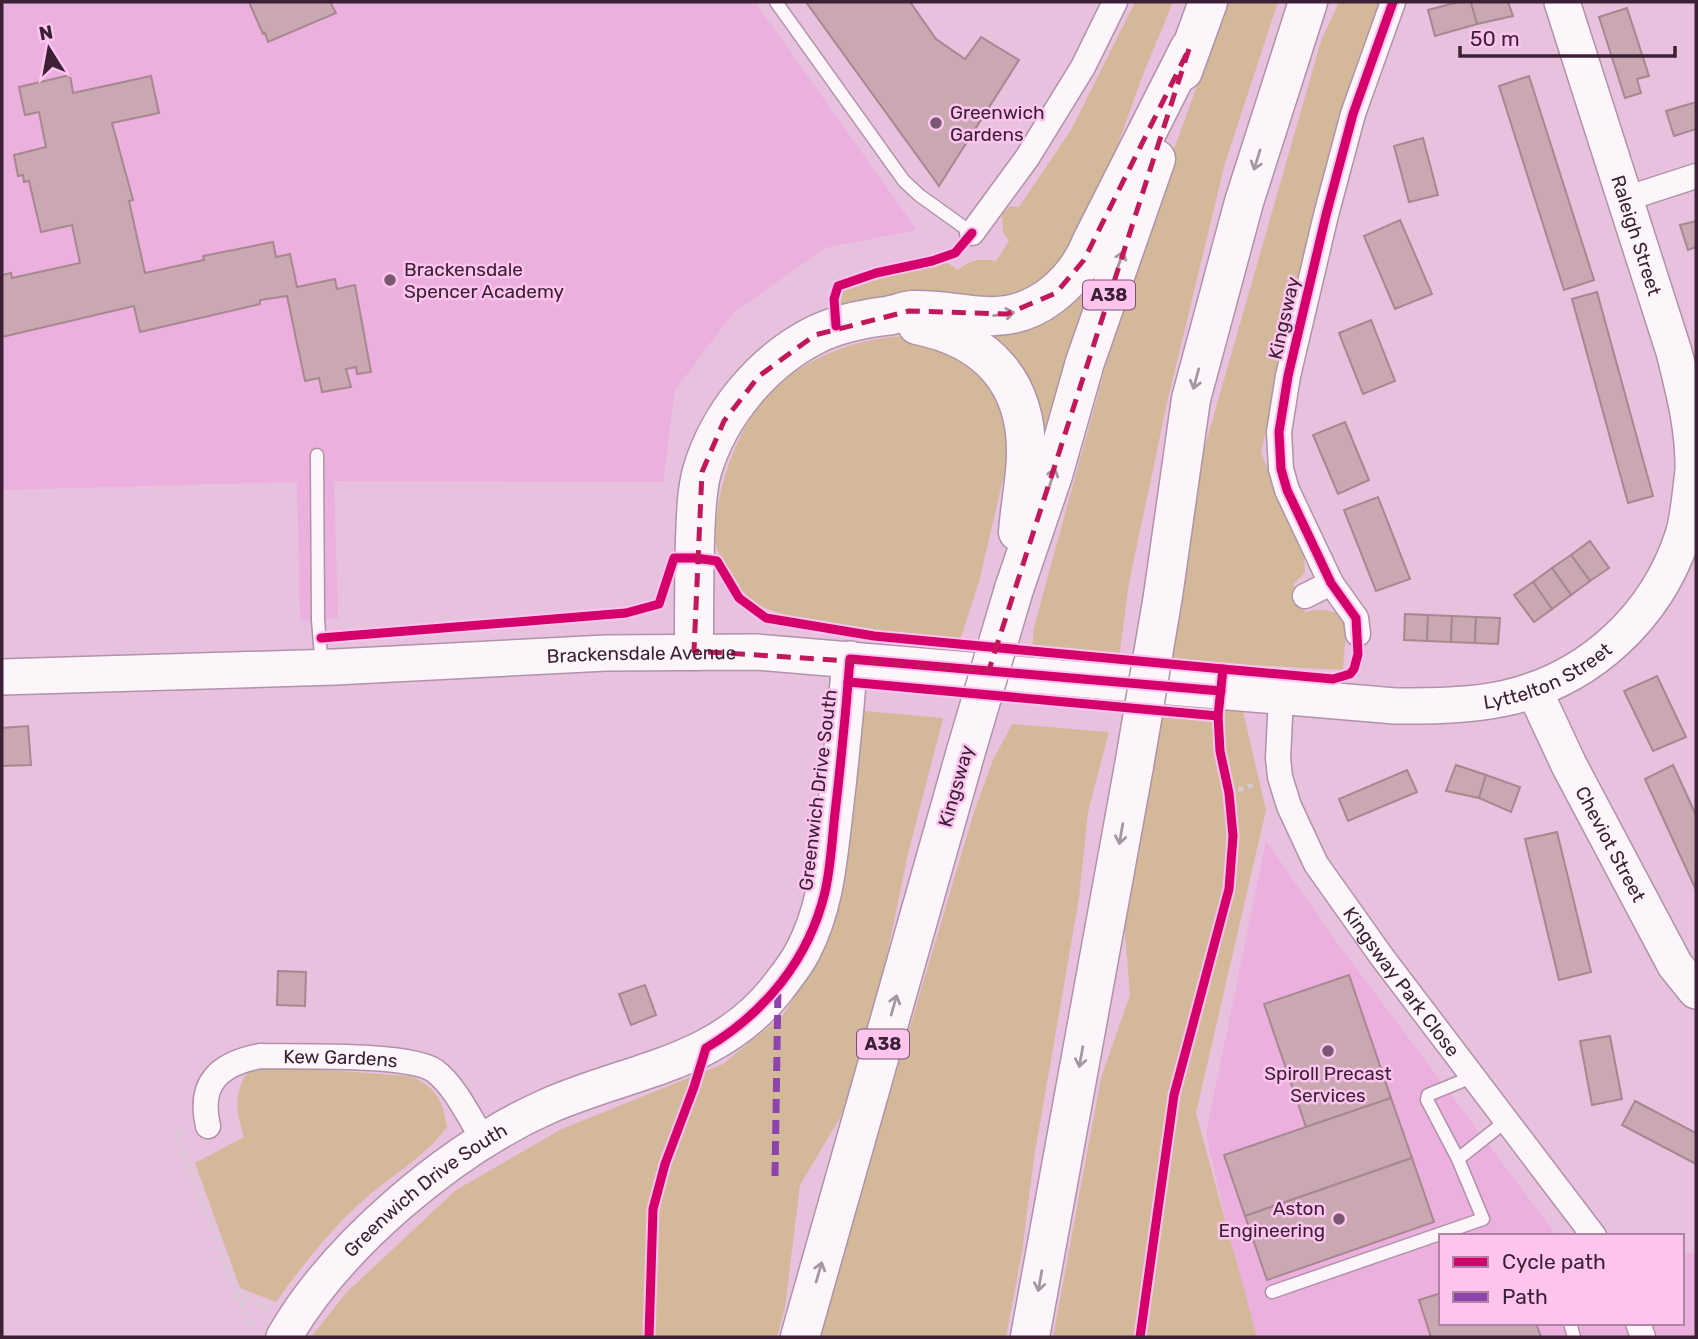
<svg xmlns="http://www.w3.org/2000/svg" width="1698" height="1339" font-family="Rubik,sans-serif">
<rect width="100%" height="100%" fill="#e8c1de"/>
<g fill="#ebb0dd">
<path d="M2 2H755L917 230 825 248 733 313 675 390 663 482 334 481 338 618 300 621 297 482 2 490Z"/>
<path d="M1266 841 1338 944 1557 1236H1441V1323H1682V1253H1696V1337H1253L1206 1134Z"/>
</g>
<g fill="#d4b89a">
<path d="M1135 2H1173L1142 77 1087 230 1071 265 1020 302 840 307 843 290 923 266 948 263 958 270C971 259 980 259 996 261L1009 241 1003 232 1002 215 1010 206 1019 207 1071 130Z"/>
<path d="M1227 2H1278L1225 163 1167 403 1129 583 1119 658 1032 648 1034 627 1116 328 1163 180Z"/>
<path d="M1339 2H1380L1317 195 1261 453 1304 554 1305 573 1293 584 1305 612C1322 608 1331 610 1347 618L1343 670 1232 664 1266 810 1196 1113 1257 1337H1053L1101 1078 1130 995 1122 898 1201 460 1321 41Z"/>
<path d="M1096 271 1043 448 987 340 991 328Z"/>
<path d="M909 336 929 338 994 377 1011 445 979 582 960 640C915 636 785 626 753 601 740 591 718 560 716 544 712 494 740 417 778 385 814 354 862 337 909 336Z"/>
<path d="M864 711 943 718 907 858 876 1009 850 1101 800 1185 785 1307 777 1337H311L347 1292 456 1190 562 1129 723 1064 783 1015 814 966 840 881 860 750 861 720Z"/>
<path d="M1012 724 1109 732 1088 812 1079 898 1034 1158 1022 1252 1006 1337H821L883 1117 975 809 993 760Z"/>
<path d="M271 1066 410 1076C437 1088 442 1099 447 1127 426 1156 395 1173 369 1195 333 1226 303 1264 276 1302L240 1288 195 1163 244 1137C236 1110 233 1096 248 1071Z"/>
</g>
<g fill="#caa8b1" stroke="#a78790" stroke-width="2">
<path d="M249 2H333L331 4 336 13 268 42 265 33 263 34Z"/>
<path d="M806 2H910L936 39 965 59 981 37 1019 60 939 186Z"/>
<path d="M1458 2H1471L1477 24 1435 36 1428 10Z"/>
<path d="M1471 2H1508L1513 16 1477 24Z"/>
<path d="M1627 8 1649 76 1637 79 1641 93 1625 98 1599 17Z"/>
<path d="M70 75 73 93 151 76 159 113 112 123 133 200 129 201 145 273 204 260 203 256 273 242 276 257 290 254 297 287 335 279 337 289 355 285 371 372 357 374 356 367 346 369 351 387 322 392 319 378 305 381 287 296 260 300V304L140 332 134 306 2 337V275L11 273 12 278 80 263 72 225 41 232 29 181 24 182 23 175 18 176 14 155 46 147 39 112 25 115 19 87Z"/>
<path d="M1529 76 1594 280 1564 290 1499 86Z"/>
<path d="M1696 102V129L1674 136 1666 111Z"/>
<path d="M1423 138 1438 195 1409 202 1394 146Z"/>
<path d="M1400 220 1432 294 1395 309 1364 236Z"/>
<path d="M1696 221V247L1688 250 1680 225Z"/>
<path d="M1597 292 1653 496 1628 503 1572 299Z"/>
<path d="M1371 320 1395 381 1363 394 1339 333Z"/>
<path d="M1345 422 1369 480 1338 494 1313 435Z"/>
<path d="M1378 497 1410 579 1376 591 1344 510Z"/>
<path d="M1590 541 1609 568 1590 581 1571 555Z"/>
<path d="M1571 555 1590 581 1571 595 1552 568Z"/>
<path d="M1552 568 1571 595 1552 609 1533 582Z"/>
<path d="M1533 582 1552 609 1534 622 1514 595Z"/>
<path d="M1405 614 1428 615 1427 641 1404 640Z"/>
<path d="M1428 615 1452 616 1451 642 1427 641Z"/>
<path d="M1452 616 1476 617 1475 643 1451 642Z"/>
<path d="M1476 617 1500 618 1498 644 1475 643Z"/>
<path d="M1657 676 1686 737 1653 751 1624 691Z"/>
<path d="M28 726 31 765 2 766V728Z"/>
<path d="M1456 765 1486 775 1479 798 1446 791Z"/>
<path d="M1673 765 1696 815V890L1645 779Z"/>
<path d="M1407 770 1417 792 1348 821 1339 799Z"/>
<path d="M1486 775 1520 787 1511 812 1479 798Z"/>
<path d="M1557 832 1591 972 1559 980 1525 839Z"/>
<path d="M278 971 306 972 305 1006 277 1005Z"/>
<path d="M1349 975 1391 1098 1306 1127 1264 1004Z"/>
<path d="M645 985 656 1015 631 1025 619 994Z"/>
<path d="M1610 1036 1622 1099 1592 1105 1580 1041Z"/>
<path d="M1391 1098 1412 1158 1245 1216 1224 1155Z"/>
<path d="M1635 1101 1696 1133V1164L1622 1125Z"/>
<path d="M1412 1158 1434 1222 1267 1280 1245 1216Z"/>
<path d="M1441 1293V1323H1536L1541 1337H1431L1419 1300Z"/>
</g>
<g fill="none" stroke-linecap="round" stroke-linejoin="round">
<g stroke="#b092a9" stroke-width="15">
<g id="lane">
<path d="M776 2 904 181 919 195 972 233"/>
<path d="M317 455 318 620 322 667"/>
<path d="M1458 1159 1427 1100 1428 1095 1472 1077"/>
<path d="M1272 1292 1483 1219 1458 1159 1506 1121"/>
<path d="M1570 1323 1574 1337"/>
</g>
</g>
<g stroke="#b092a9" stroke-width="27">
<g id="street">
<path d="M1625 199 1696 176"/>
<path d="M972 233 1027 158 1083 67 1115 2"/>
<path d="M1305 596 1331 583"/>
<path d="M1358 634 1356 618 1331 583 1287 490 1281 469 1279 432 1288 376 1326 215 1353 114 1393 2"/>
<path id="s1" d="M1281 697 1278 758 1280 777 1289 806 1316 864 1382 957 1594 1236"/>
<path id="s2" d="M208 1126C198 1083 219 1064 260 1056 295 1057 411 1053 435 1071 455 1086 471 1120 484 1141"/>
<path d="M1638 1323 1643 1337"/>
</g>
</g>
<g stroke="#b092a9" stroke-width="38">
<g id="secondary">
<path id="s3" d="M1562 2 1674 352C1684 392 1694 430 1693 472"/>
<path id="s4" d="M2 677 335 667 606 653 756 652 1395 706C1432 706 1470 706 1506 698 1590 679 1657 616 1683 535 1689 515 1690 492 1693 472H1696"/>
<path id="s5" d="M1534 690 1569 765 1675 965 1696 991"/>
<path id="s6" d="M284 1337C337 1245 451 1149 548 1106 630 1070 716 1065 776 990 786 977 796 965 803 951 826 907 829 861 835 812 841 761 846 710 850 659"/>
</g>
</g>
<g stroke="#b092a9" stroke-width="41">
<g id="highway">
<path d="M1183 71 1208 2"/>
<path d="M917 325C987 339 1028 382 1026 457 1025 482 1020 507 1018 532"/>
<path d="M1014 589 1053 475 1085 362 1156 159"/>
<path d="M1163 596 1191 399 1244 202 1308 2"/>
<path d="M694 651C694 614 694 577 695 540 696 517 696 493 702 471 719 414 762 362 815 335 837 324 861 319 886 316 895 315 903 311 912 310 937 309 962 315 986 316 1035 319 1075 284 1092 241L1189 49"/>
<path d="M800 1337 966 751"/>
<path d="M1030 1337 1134 766"/>
</g>
</g>
<g stroke="#d7ccd5" stroke-width="4.5" stroke-dasharray="5 5" stroke-linecap="butt">
<path d="M1229 793 1256 784"/>
<path d="M184 1130 176 1132 237 1293 268 1309"/>
<path d="M237 1293 253 1330"/>
</g>
<use href="#lane" stroke="#fcf6fa" stroke-width="12"/>
<use href="#street" stroke="#fcf6fa" stroke-width="24"/>
<use href="#secondary" stroke="#fcf6fa" stroke-width="35"/>
<use href="#highway" stroke="#fcf6fa" stroke-width="38"/>
<g stroke="#b092a9" stroke-width="41" stroke-linecap="butt">
<g id="highway-bridge">
<path d="M966 751 1014 589"/>
<path d="M1134 766 1163 596"/>
</g>
</g>
<use href="#highway-bridge" stroke="#fcf6fa" stroke-width="38"/>
<path stroke="#8e44ad" stroke-width="7" stroke-dasharray="14 7" stroke-linecap="butt" d="M775 1176 778 987"/>
<g stroke="#fdc4ee" stroke-width="13">
<g id="cycleway">
<path d="M836 326 834 299 838 286 876 273 932 261 955 253 972 233"/>
<path d="M321 638 626 613 659 604 674 558H695L717 561 739 598 766 618 874 636 1223 669"/>
<path d="M848 682 1218 716"/>
<path d="M649 1337 653 1209 665 1164 694 1087 706 1048C765 1013 809 959 825 892 831 866 832 839 835 813 841 762 846 710 850 659L1221 691"/>
<path d="M1140 1337 1174 1095 1229 889 1233 836 1229 793 1220 751 1218 716 1223 669 1333 679 1350 674 1354 669 1358 654 1356 618 1331 583 1287 490 1281 469 1279 432 1288 376 1326 215 1353 114 1393 2"/>
</g>
</g>
<use href="#cycleway" stroke="#d6006c" stroke-width="9"/>
</g>
<defs><path id="oneway-shaft" d="M-6 0H5M1.5-3L5.5 0L1.5 3" fill="none" stroke-width="1.6" stroke-linecap="round" stroke-linejoin="round" transform="scale(1.75)"/></defs>
<g stroke="#a696a2">
<use href="#oneway-shaft" transform="translate(1257 160) rotate(107)"/>
<use href="#oneway-shaft" transform="translate(1120 261) rotate(-71)"/>
<use href="#oneway-shaft" transform="translate(1004 314) rotate(-9)"/>
<use href="#oneway-shaft" transform="translate(1196 379) rotate(105)"/>
<use href="#oneway-shaft" transform="translate(1052 478) rotate(-73)"/>
<use href="#oneway-shaft" transform="translate(1121 834) rotate(100)"/>
<use href="#oneway-shaft" transform="translate(894 1005) rotate(-74)"/>
<use href="#oneway-shaft" transform="translate(1081 1057) rotate(100)"/>
<use href="#oneway-shaft" transform="translate(819 1272) rotate(-74)"/>
<use href="#oneway-shaft" transform="translate(1040 1281) rotate(100)"/>
</g>
<path fill="none" stroke="#c2185b" stroke-width="5" stroke-dasharray="14 9" stroke-linejoin="round" d="M1189 49 989 670 694 651 702 472 724 421 759 376 815 335 909 311 1007 314 1056 293 1084 260Z"/>
<g fill="#785971" stroke="#fdc4ee" stroke-width="2.5">
<circle cx="936" cy="123" r="7"/>
<circle cx="390" cy="280" r="7"/>
<circle cx="1328" cy="1051" r="7"/>
<circle cx="1339" cy="1219" r="7"/>
</g>
<g text-anchor="middle" dominant-baseline="central" stroke-width="5" stroke-linejoin="round" paint-order="stroke">
<g fill="#fdc4ee" stroke="#76526d" stroke-width="2">
<rect x="1083" y="280.5" width="52" height="29" rx="5"/>
<rect x="857" y="1029.5" width="52" height="29" rx="5"/>
</g>
<g font-size="18" font-weight="bold" fill="#3c2136">
<text x="1109" y="295">A38</text>
<text x="883" y="1044">A38</text>
</g>
<g font-size="19" fill="#3c2136" stroke="#fdc4ee" text-anchor="start">
<text x="950" y="112">Greenwich<tspan x="950" dy="22">Gardens</tspan></text>
<text x="404" y="269">Brackensdale<tspan x="404" dy="22">Spencer Academy</tspan></text>
<text x="1328" y="1073" text-anchor="middle">Spiroll Precast<tspan x="1328" dy="22">Services</tspan></text>
<text x="1325" y="1208" text-anchor="end">Aston<tspan x="1325" dy="22">Engineering</tspan></text>
</g>
<g font-size="19" fill="#3c2136" stroke="#fdc4ee">
<text stroke="none"><textPath href="#s3" startOffset="245">Raleigh Street</textPath></text>
<text transform="translate(1284 318) rotate(-77)">Kingsway</text>
<text stroke="none"><textPath href="#s4" startOffset="640">Brackensdale Avenue</textPath></text>
<text stroke="none"><textPath href="#s4" startOffset="1554">Lyttelton Street</textPath></text>
<text transform="translate(956 786) rotate(-74)">Kingsway</text>
<text transform="translate(818 790) rotate(-83)">Greenwich Drive South</text>
<text stroke="none"><textPath href="#s5" startOffset="172">Cheviot Street</textPath></text>
<text stroke="none"><textPath href="#s1" startOffset="320">Kingsway Park Close</textPath></text>
<text stroke="none"><textPath href="#s2" startOffset="182">Kew Gardens</textPath></text>
<text stroke="none"><textPath href="#s6" startOffset="206">Greenwich Drive South</textPath></text>
</g>
</g>
<rect width="1698" height="1339" fill="none" stroke="#3c2136" stroke-width="7"/>
<rect x="1439" y="1234" width="245" height="91" fill="#fdc4ee" stroke="#b083a4" stroke-width="2"/>
<rect x="1453" y="1257" width="35" height="10" fill="#d6006c" stroke="#b083a4" stroke-width="2"/>
<text x="1502" y="1269" font-size="21" fill="#3c2136">Cycle path</text>
<rect x="1453" y="1292" width="35" height="10" fill="#8e44ad" stroke="#b083a4" stroke-width="2"/>
<text x="1502" y="1304" font-size="21" fill="#3c2136">Path</text>
<g transform="translate(49 49) rotate(349)" stroke="#fdc4ee" stroke-width="5" paint-order="stroke">
<path d="M0-5L12 26L0 18L-12 26Z" fill="#3c2136"/>
<text y="-10" font-size="19" font-weight="bold" text-anchor="middle" fill="#3c2136">N</text>
</g>
<path d="M1460 46v10h215v-10" fill="none" stroke="#3c2136" stroke-width="3.5"/>
<text x="1470" y="46" font-size="21" fill="#3c2136" stroke="#fdc4ee" stroke-width="5" paint-order="stroke">50 m</text>
</svg>
